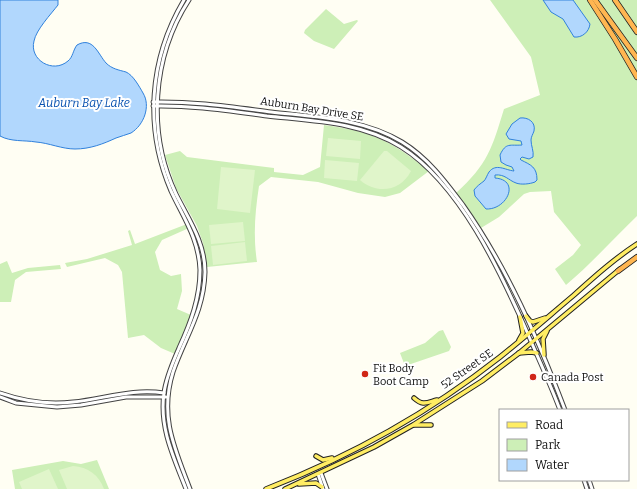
<svg xmlns="http://www.w3.org/2000/svg" width="637" height="489" font-family="Bitter,serif">
<rect width="100%" height="100%" fill="#fffef3"/>
<g fill="#cdefb7">
<path d="M490 0H637V216C613 239 591 264 566 285L555 269 573 255 581 245 554 212 551 191 530 192 524 194 499 217 481 228 456 193C488 164 492 148 504 109L540 95 531 57Z"/>
<path d="M326 9 344 24 357 20 358 21 334 49 314 41 304 33 305 30Z"/>
<path d="M324 125C371 131 392 141 429 171L400 193 385 197 358 193 318 182 271 177 259 186C255 212 253 236 257 262L207 267 203 243 197 226 176 188 165 155 180 151 187 157 274 168V172L303 175 320 167Z"/>
<path d="M187 224 189 228 162 240 155 252 160 270 171 276 181 274 182 291 177 309 191 315 175 354 161 348 144 335 128 338 122 272 118 265 105 258 67 267 65 263 87 259 132 245 128 231 130 230 135 244Z"/>
<path d="M7 261 12 273 28 268 60 265 61 269 26 272 15 280 11 302H0V264Z"/>
<path d="M443 330 451 347 449 351 405 366 400 353 425 343 439 331Z"/>
<path d="M97 460 109 489H15L12 470 63 461 81 464Z"/>
</g>
<g fill="#e0f5ca">
<path d="M328 138 361 141 360 159 326 156Z"/>
<path d="M384 151H387L411 171C401 191 377 195 360 180Z"/>
<path d="M325 160 359 163 357 181 324 178Z"/>
<path d="M221 167 255 170 250 213 217 209Z"/>
<path d="M243 222 245 241 211 244 209 225Z"/>
<path d="M245 242 247 261 213 265 211 246Z"/>
<path d="M73 466C88 467 99 475 104 489H67L59 470Z"/>
<path d="M49 469 58 489H22L19 482Z"/>
</g>
<g fill="#b1d7fd" stroke="#3081dc">
<path d="M0 0H58V5C51 14 36 30 34 41 29 60 53 74 68 61 73 57 73 50 77 45 93 36 98 54 106 63 112 69 119 70 126 72 133 75 139 86 143 93 151 106 144 125 131 133 126 135 121 136 116 138 103 144 90 149 75 149 62 149 49 143 36 142 24 140 11 142 0 136Z"/>
<path d="M543 0H573L590 24C589 32 582 38 574 37L563 19 551 12Z"/>
<path d="M520 118C528 117 536 122 534 131 533 134 531 137 531 140 531 146 534 151 533 157L529 159 522 157 520 159 521 160C531 165 537 167 537 180L535 182C530 184 521 185 516 183 508 180 505 174 495 175V178C521 180 507 210 486 209L475 196 474 190C477 186 480 184 484 181 486 179 487 175 489 172 496 163 505 170 514 171L512 167 506 165 501 162 500 155C506 142 510 146 522 145L521 141 509 139 506 134 512 124Z"/>
</g>
<g fill="none" stroke-linecap="round" stroke-linejoin="round">
<g stroke="#434343" stroke-width="5">
<g id="minor">
<path d="M184 0C149 59 144 128 171 191 183 217 199 239 200 270 200 298 191 322 179 348 173 362 166 377 164 393 159 428 174 458 186 489"/>
<path d="M189 0C152 57 147 133 176 194 189 220 205 242 205 272 204 312 185 337 173 372 159 417 175 449 190 489"/>
<path d="M153 102C192 101 232 107 271 112 315 117 362 118 402 142 428 158 445 181 463 205 507 267 538 339 565 410"/>
<path d="M153 106C191 105 229 111 267 116 313 121 362 122 401 147 460 184 500 271 527 332 538 358 550 383 560 410"/>
<path d="M0 393C23 401 48 405 73 402 104 399 132 388 164 393"/>
<path d="M0 397 16 403 57 407 81 405 126 397H166"/>
<path d="M321 473 327 489"/>
<path d="M318 474 323 489"/>
<path d="M584 480 587 489"/>
<path d="M589 480 592 489"/>
</g>
</g>
<g stroke="#212121" stroke-width="5.5">
<g id="major">
<path d="M526 316 530 321 533 322 545 318"/>
<path d="M519 340 523 333 520 317"/>
<path d="M519 353 531 352 537 353"/>
<path d="M544 355 543 339 547 331"/>
<path d="M414 398C423 406 426 403 437 400"/>
<path d="M414 425H431"/>
<path d="M316 456 323 460 332 458"/>
<path d="M299 484 316 483 322 487"/>
<path d="M266 489C349 457 430 412 500 357 525 337 549 316 574 295 594 277 614 259 637 244"/>
<path d="M285 489 374 447 413 425 482 381 519 353 620 269"/>
</g>
</g>
<g stroke="#212121" stroke-width="6">
<g id="highway">
<path d="M590 0 615 39 637 77"/>
<path d="M595 0 637 58"/>
<path d="M615 0 637 32"/>
<path d="M618 271 637 257"/>
</g>
</g>
<use href="#minor" stroke="#fff" stroke-width="3"/>
<use href="#major" stroke="#ffed63" stroke-width="3.5"/>
<use href="#highway" stroke="#ffb651" stroke-width="4.5"/>
</g>
<g fill="#d02617" stroke="#fff" stroke-width="1.5">
<circle cx="365" cy="374" r="4"/>
<circle cx="533" cy="377" r="4"/>
</g>
<g text-anchor="middle" dominant-baseline="central" stroke-width="4" stroke-linejoin="round" paint-order="stroke">
<g font-size="11" fill="#101010" stroke="#fff">
<text transform="translate(312 109) rotate(9)">Auburn Bay Drive SE</text>
<text transform="translate(467 369) rotate(-35)">52 Street SE</text>
</g>
<g font-size="11" fill="#101010" stroke="#fff" text-anchor="start">
<text x="373" y="368">Fit Body<tspan x="373" dy="13">Boot Camp</tspan></text>
<text x="541" y="377">Canada Post</text>
</g>
<g font-size="12" font-style="italic" fill="#0a53b1" stroke="#fff">
<text x="84" y="103">Auburn Bay Lake</text>
</g>
</g>
<rect x="499" y="409" width="130" height="72" fill="#ffffff" stroke="#9f9f9f"/>
<rect x="507" y="422" width="20" height="6" fill="#ffed63" stroke="#9f9f9f"/>
<text x="535" y="429" font-size="12" fill="#101010">Road</text>
<rect x="507" y="439" width="20" height="12" fill="#cdefb7" stroke="#9f9f9f"/>
<text x="535" y="449" font-size="12" fill="#101010">Park</text>
<rect x="507" y="459" width="20" height="12" fill="#b1d7fd" stroke="#9f9f9f"/>
<text x="535" y="469" font-size="12" fill="#101010">Water</text>
</svg>
